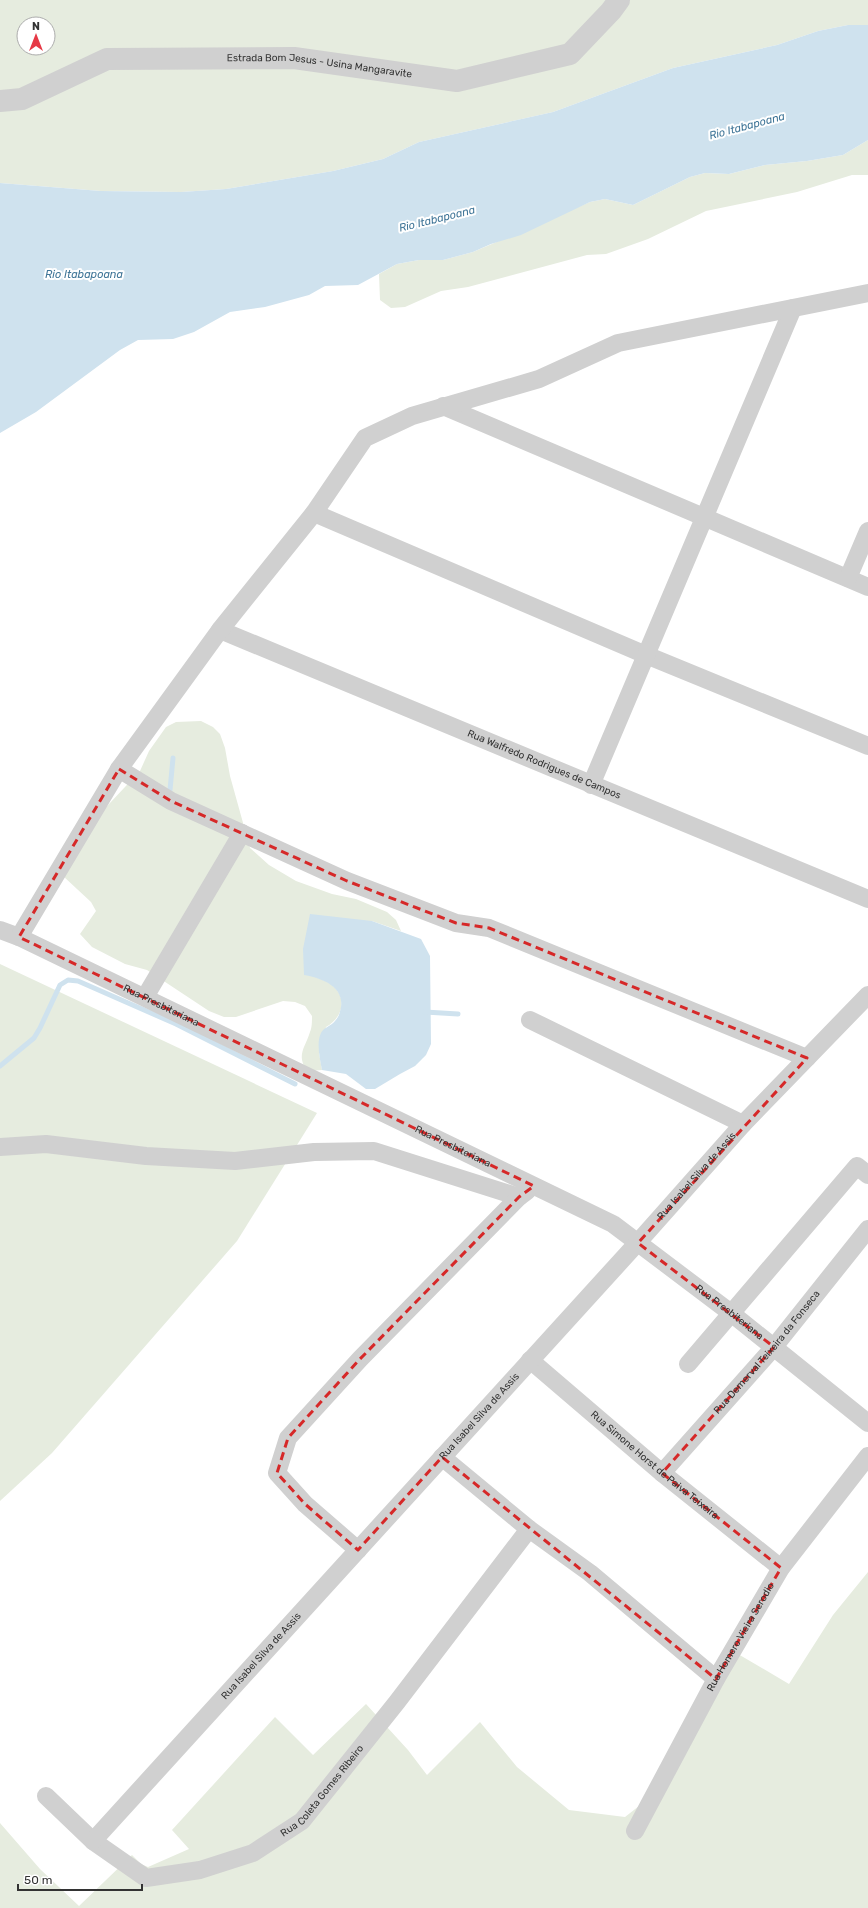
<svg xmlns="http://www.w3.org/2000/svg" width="868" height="1908" font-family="Rubik,sans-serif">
<rect width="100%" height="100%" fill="#fff"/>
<g fill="#e6ecdf" fill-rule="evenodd">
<path d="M0 0H868V25H848L818 31 777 45 673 68 553 112 419 142 383 159 333 171 226 189 181 192 101 191 0 183ZM24 24H48V48H24Z"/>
<path d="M868 140V175H852L797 192 706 211 648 239 606 254 587 255 468 287 441 291 405 307 391 308 380 300 379 274 397 264 419 260H443L473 252 590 202 605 199 633 205 690 177 705 173 729 174 765 165 807 161 843 155Z"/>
<path d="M201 721 213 727 220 734 225 748 230 776 250 848 269 865 296 881 332 894 356 899 387 912 396 920 401 931 372 921 313 976C320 979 328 981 333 986 348 999 342 1018 326 1027L319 1053 322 1070 307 1071C296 1055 305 1048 310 1032 312 1028 312 1021 312 1016L305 1006 295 1002 283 1001 236 1017H224L209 1011 147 970 125 964 92 947 80 934 96 911 91 902 63 876 78 837 140 771 149 751 166 727 176 722Z"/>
<path d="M0 964 317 1113 237 1241 52 1453 0 1501Z"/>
<path d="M868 1572V1908H0V1823L40 1869 79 1906 132 1855 141 1864 148 1867 189 1849 172 1830 275 1717 313 1755 366 1704 408 1750 427 1775 480 1722 517 1767 569 1810 625 1817 639 1806 738 1654 789 1684 833 1615Z"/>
</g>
<g fill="#cfe2ee">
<path d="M848 25H868V140L843 155 807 161 765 165 729 174 705 173 690 177 633 205 605 199 590 202 521 235 491 244 473 252 443 260H419L397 264 358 285 325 286 309 295 265 307 230 312 194 332 173 339 138 340 120 350 36 412 0 433V183L101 191 181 192 226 189 333 171 383 159 419 142 553 112 673 68 777 45 818 31Z"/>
<path d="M310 914 372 921 421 939 430 956 431 1044 426 1055 415 1066 400 1074 375 1089H366L346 1074 322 1070C320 1059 316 1043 321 1033 324 1027 331 1026 335 1021 339 1017 340 1012 341 1007 344 986 321 978 304 975L303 949Z"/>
</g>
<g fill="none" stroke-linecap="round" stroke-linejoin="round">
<g stroke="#cfe2ee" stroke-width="5">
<path d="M170 790 173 758"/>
<path d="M425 1012 458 1014"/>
<path d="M0 1066 34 1038 40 1028 60 985 68 980 78 981 176 1024 295 1084"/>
</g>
<g stroke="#d0d0d0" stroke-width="18">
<path d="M443 406 868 587"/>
<path d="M314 513 646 655 868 746"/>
<path d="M848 578 868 531"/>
<path id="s1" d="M220 630 868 899"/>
<path d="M119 769 171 801 347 881 456 923 489 928 807 1058"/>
<path d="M591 785 793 308"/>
<path id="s2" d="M0 930 19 937 613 1224 731 1313 868 1423"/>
<path d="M19 937 119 769 220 630 314 513 365 438 412 416 539 379 618 343 868 293"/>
<path d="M145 997 242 833"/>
<path d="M530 1020 743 1124"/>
<path d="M0 1147 46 1144 146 1156 235 1161 314 1152 374 1151 519 1197"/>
<path id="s3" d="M530 1360 662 1473 781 1568"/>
<path d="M688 1364 857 1166 868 1175"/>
<path d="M442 1457 529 1529 590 1573 716 1679"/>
<path id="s4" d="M662 1473 774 1347 868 1229"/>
<path d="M358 1550 305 1504 277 1473 288 1438 360 1359 519 1197 527 1191"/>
<path id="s5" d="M46 1796 93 1841 146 1878 200 1870 253 1853 302 1821 397 1702 529 1529"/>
<path id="s6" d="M635 1831 716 1679 781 1568 868 1456"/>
<path id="s7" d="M93 1841 640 1240 743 1124 868 995"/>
</g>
<path stroke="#d0d0d0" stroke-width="22" id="s8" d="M0 101 22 99 107 59 294 58 457 81 570 54 611 11 619 0"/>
</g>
<path fill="none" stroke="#d62828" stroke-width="3" stroke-dasharray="8 5" stroke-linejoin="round" d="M119 769 171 801 347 881 456 923 489 928 807 1058 638 1243 774 1347 662 1473 781 1568 716 1679 442 1457 358 1550 305 1504 277 1473 288 1438 360 1359 519 1197 534 1186 19 937Z"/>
<g text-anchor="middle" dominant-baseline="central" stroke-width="4" stroke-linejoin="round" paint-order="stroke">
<g font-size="10" fill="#333" stroke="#fff">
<text stroke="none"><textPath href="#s8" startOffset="329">Estrada Bom Jesus - Usina Mangaravite</textPath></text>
<text stroke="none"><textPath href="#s1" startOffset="351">Rua Walfredo Rodrigues de Campos</textPath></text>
<text stroke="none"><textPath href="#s2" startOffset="178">Rua Presbiteriana</textPath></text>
<text stroke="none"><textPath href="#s2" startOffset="502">Rua Presbiteriana</textPath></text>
<text stroke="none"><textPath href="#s7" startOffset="898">Rua Isabel Silva de Assis</textPath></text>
<text stroke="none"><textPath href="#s2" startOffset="826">Rua Presbiteriana</textPath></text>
<text stroke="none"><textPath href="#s4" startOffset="160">Rua Demerval Teixeira da Fonseca</textPath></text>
<text stroke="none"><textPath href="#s7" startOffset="574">Rua Isabel Silva de Assis</textPath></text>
<text stroke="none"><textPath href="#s3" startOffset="163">Rua Simone Horst de Paiva Teixeira</textPath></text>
<text stroke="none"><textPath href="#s6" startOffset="221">Rua Homero Vieira Serodio</textPath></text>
<text stroke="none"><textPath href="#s7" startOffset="250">Rua Isabel Silva de Assis</textPath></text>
<text stroke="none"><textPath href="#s5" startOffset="334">Rua Coleta Gomes Ribeiro</textPath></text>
</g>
<g font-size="11" font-style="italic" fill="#3f7597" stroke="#fff">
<text transform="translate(747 126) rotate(-15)">Rio Itabapoana</text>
<text transform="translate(437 219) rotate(-14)">Rio Itabapoana</text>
<text x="84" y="274">Rio Itabapoana</text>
</g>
</g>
<g transform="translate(36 36)"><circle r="19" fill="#ffffff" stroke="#adadad"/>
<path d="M0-3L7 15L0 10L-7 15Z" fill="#e63946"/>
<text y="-6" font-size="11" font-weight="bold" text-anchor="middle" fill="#333333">N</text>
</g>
<path d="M18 1884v6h124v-6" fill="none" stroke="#333333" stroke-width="2"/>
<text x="24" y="1884" font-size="12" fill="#333333" stroke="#ffffff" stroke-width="3" paint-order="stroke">50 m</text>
</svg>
